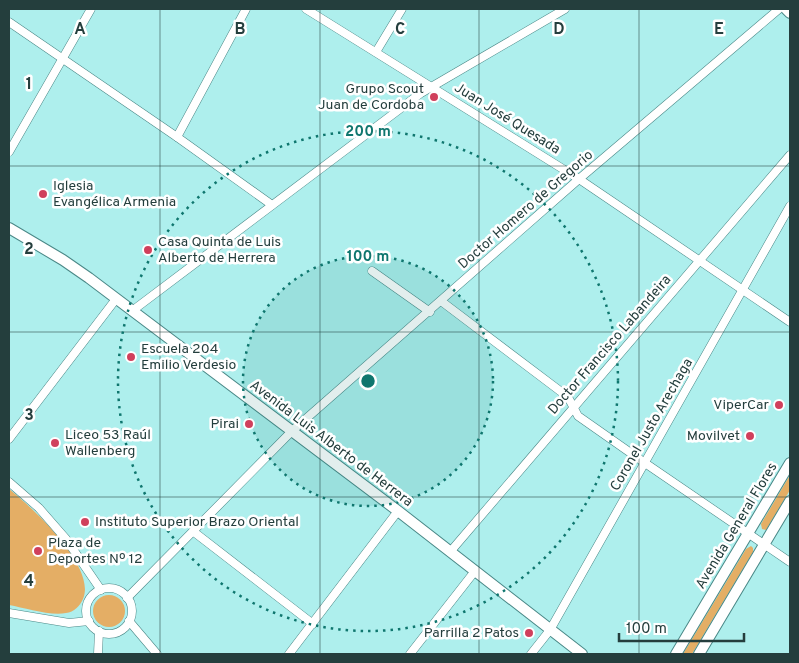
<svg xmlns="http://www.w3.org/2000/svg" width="799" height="663" font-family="Overpass,sans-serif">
<rect width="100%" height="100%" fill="#aeefed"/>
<g fill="#e4ae65">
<path d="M790 475V490L766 530 762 529 761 524Z"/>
<path d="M9 489C32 507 97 567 83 599 80 606 74 612 66 613 50 616 25 608 9 605Z"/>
<path d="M751 546 753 548V552L692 654H683L746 549Z"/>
<circle cx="109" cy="611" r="16"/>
</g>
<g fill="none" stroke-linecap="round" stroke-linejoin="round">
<g stroke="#4a8887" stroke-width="9">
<g id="minor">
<path d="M306 9 579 179 790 322"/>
<path d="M9 22 177 137 272 205"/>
<path d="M376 52 402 9"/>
<path d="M177 137 246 9"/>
<path d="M9 152 91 9"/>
<path d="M372 271 430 312"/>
<path d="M441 301 568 397 578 416 645 463 790 562"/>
<path d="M132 311 421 93 565 9"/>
<path d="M9 439 116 299"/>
<path d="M9 482 39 508 66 539 101 590"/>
<path d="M194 532 313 624"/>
<path d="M450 552 790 155"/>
<circle cx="109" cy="611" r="23"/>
<path d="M127 598 292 431 579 179 779 9"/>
<path d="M9 613 69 623 89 621"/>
<path d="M129 621 157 654"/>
<path d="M98 654 99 631"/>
<path d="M289 654 398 511"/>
<path d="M410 654 475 571"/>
<path d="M531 654 550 630 790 206"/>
</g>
</g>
<g stroke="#4a8887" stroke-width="12">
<g id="major">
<path d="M786 9 790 13"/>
<path d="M9 228 63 260 89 278 398 511 582 654"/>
<path d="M676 654 790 463"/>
<path d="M699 654 790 501"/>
</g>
</g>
<use href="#minor" stroke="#fff" stroke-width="8"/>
<use href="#major" stroke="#fff" stroke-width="10"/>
</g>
<path fill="none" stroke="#243e3d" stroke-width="1" stroke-opacity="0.55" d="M160 9V654M320 9V654M479 9V654M639 9V654M9 166H790M9 332H790M9 497H790"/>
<circle cx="368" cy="381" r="125" fill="#0f766e" fill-opacity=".12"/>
<g fill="none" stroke="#0f766e" stroke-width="2.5" stroke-dasharray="2.5 5">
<circle cx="368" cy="381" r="125"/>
<circle cx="368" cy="381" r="250"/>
</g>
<g fill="#d0405c" stroke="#fff" stroke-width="2">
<circle cx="434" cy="97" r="5"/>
<circle cx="43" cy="194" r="5"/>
<circle cx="148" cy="250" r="5"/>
<circle cx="131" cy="357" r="5"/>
<circle cx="779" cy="405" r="5"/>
<circle cx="249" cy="424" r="5"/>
<circle cx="750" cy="436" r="5"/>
<circle cx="55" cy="443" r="5"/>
<circle cx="85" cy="522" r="5"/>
<circle cx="38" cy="551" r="5"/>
<circle cx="529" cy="633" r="5"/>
</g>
<g text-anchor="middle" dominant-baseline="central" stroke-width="5" stroke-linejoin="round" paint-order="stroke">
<g font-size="14" fill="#243e3d" stroke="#fff" text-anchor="start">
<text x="424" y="89" text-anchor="end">Grupo Scout<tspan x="424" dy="16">Juan de Cordoba</tspan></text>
<text x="53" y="186">Iglesia<tspan x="53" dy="16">Evangélica Armenia</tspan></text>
<text x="158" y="242">Casa Quinta de Luis<tspan x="158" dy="16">Alberto de Herrera</tspan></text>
<text x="141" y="349">Escuela 204<tspan x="141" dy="16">Emilio Verdesio</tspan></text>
<text x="769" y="405" text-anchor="end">ViperCar</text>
<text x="239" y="424" text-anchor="end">Pirai</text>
<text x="65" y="435">Liceo 53 Raúl<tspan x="65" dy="16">Wallenberg</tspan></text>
<text x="740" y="436" text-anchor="end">Movilvet</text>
<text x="95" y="522">Instituto Superior Brazo Oriental</text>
<text x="48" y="543">Plaza de<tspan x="48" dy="16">Deportes Nº 12</tspan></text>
<text x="519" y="633" text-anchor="end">Parrilla 2 Patos</text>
</g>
<g font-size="14" fill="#243e3d" stroke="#fff">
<text transform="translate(507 119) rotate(32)">Juan José Quesada</text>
<text transform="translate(526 210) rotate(-41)">Doctor Homero de Gregorio</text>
<text transform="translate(610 345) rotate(-49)">Doctor Francisco Labandeira</text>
<text transform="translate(652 425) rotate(-60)">Coronel Justo Arechaga</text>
<text transform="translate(331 444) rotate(37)">Avenida Luis Alberto de Herrera</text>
<text transform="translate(737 526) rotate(-59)">Avenida General Flores</text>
</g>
</g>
<g font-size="16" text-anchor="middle" font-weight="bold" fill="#243e3d" stroke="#fff" stroke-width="5" stroke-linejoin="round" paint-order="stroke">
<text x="80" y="34">A</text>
<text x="240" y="34">B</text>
<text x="400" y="34">C</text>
<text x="559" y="34">D</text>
<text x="719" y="34">E</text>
<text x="29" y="89">1</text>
<text x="29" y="254">2</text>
<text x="29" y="420">3</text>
<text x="29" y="586">4</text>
</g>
<circle cx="368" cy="381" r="8" fill="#0f766e" stroke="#fff" stroke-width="2.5"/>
<g font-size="15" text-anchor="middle" font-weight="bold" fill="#0f766e" stroke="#fff" stroke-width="5" stroke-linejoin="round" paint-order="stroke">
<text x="368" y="136">200 m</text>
<text x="368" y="261">100 m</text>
</g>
<rect width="799" height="663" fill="none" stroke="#243e3d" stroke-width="20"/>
<path d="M619 633v8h125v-8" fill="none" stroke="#243e3d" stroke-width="2.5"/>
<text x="626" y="633" font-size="15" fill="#243e3d" stroke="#ffffff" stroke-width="4" paint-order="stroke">100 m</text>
</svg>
